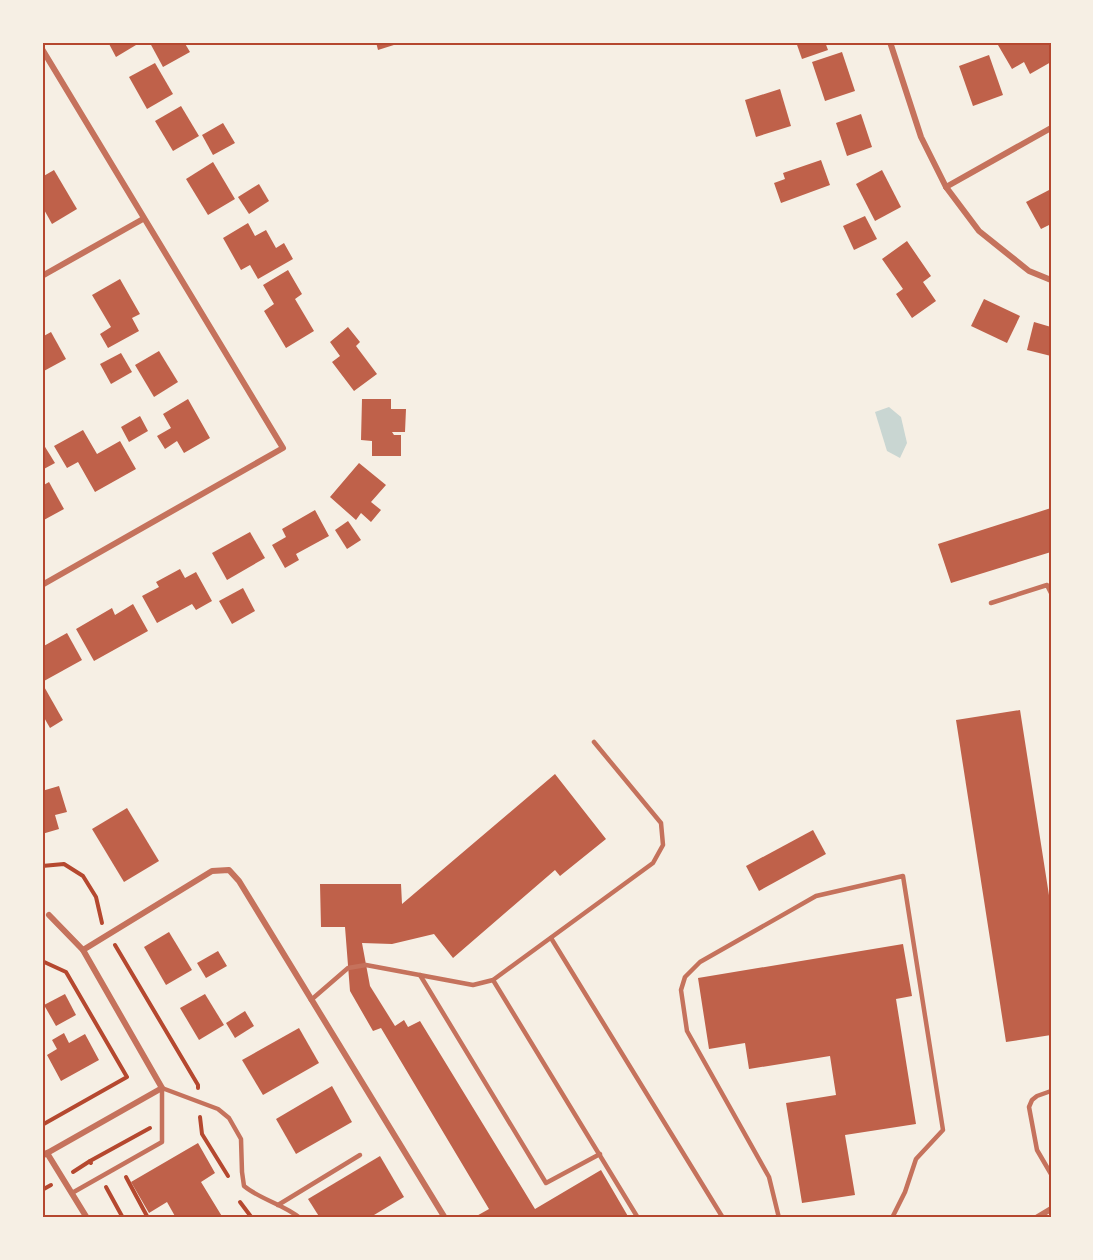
<svg xmlns="http://www.w3.org/2000/svg" width="1093" height="1260" font-family="'Space Grotesk',sans-serif">
<rect width="100%" height="100%" fill="#f6efe4"/>
<path fill="#c9d6d2" d="M889 407 901 417 907 443 900 458 887 451 875 412Z"/>
<g fill="#bf614a">
<path d="M108 42H141L116 57Z"/>
<path d="M152 42H184L190 52 163 67 150 43Z"/>
<path d="M376 42H397V44L378 50Z"/>
<path d="M796 42H825L828 50 802 59Z"/>
<path d="M1004 42H1051V62L1030 74 1024 62 1012 69 998 45Z"/>
<path d="M842 52 855 91 825 101 812 62Z"/>
<path d="M989 55 1003 95 973 106 959 66Z"/>
<path d="M155 63 173 94 147 109 129 77Z"/>
<path d="M780 89 791 126 756 137 745 100Z"/>
<path d="M181 106 199 136 173 151 155 121Z"/>
<path d="M861 114 872 147 847 156 836 123Z"/>
<path d="M223 123 235 143 213 155 202 135Z"/>
<path d="M821 160 830 185 781 203 774 183 785 179 783 173Z"/>
<path d="M213 162 235 199 208 215 186 179Z"/>
<path d="M54 170 77 209 52 224 42 206V177Z"/>
<path d="M882 170 901 207 875 221 856 184Z"/>
<path d="M259 184 269 201 249 214 238 197Z"/>
<path d="M1051 189V224L1041 229 1026 202Z"/>
<path d="M865 216 877 239 854 250 843 226Z"/>
<path d="M248 223 255 236 266 230 276 248 284 243 293 259 258 279 250 265 241 270 223 238Z"/>
<path d="M907 241 931 276 923 282 936 301 912 318 896 294 903 289 882 259Z"/>
<path d="M288 270 302 294 295 299 314 331 286 348 264 311 274 304 263 285Z"/>
<path d="M120 279 140 314 132 318 139 331 108 348 100 334 111 327 92 295Z"/>
<path d="M984 299 1020 316 1007 343 971 326Z"/>
<path d="M1034 322 1051 327V356L1027 350Z"/>
<path d="M348 327 360 342 356 346 377 374 354 391 332 362 340 356 330 342Z"/>
<path d="M51 332 66 359 42 372V337Z"/>
<path d="M159 351 178 382 154 397 135 365Z"/>
<path d="M121 353 132 372 111 384 100 364Z"/>
<path d="M188 399 210 438 184 453 177 441 165 449 157 436 171 428 163 414Z"/>
<path d="M362 399H391V409H406L405 432H392L394 435H401V456H372V441L361 440Z"/>
<path d="M140 416 148 431 129 442 121 427Z"/>
<path d="M83 430 97 454 120 441 136 469 95 492 78 462 67 468 54 446Z"/>
<path d="M42 442 55 463 42 470Z"/>
<path d="M359 463 386 485 371 502 381 510 371 522 361 513 356 520 330 497Z"/>
<path d="M49 482 64 509 42 521V486Z"/>
<path d="M1051 508V552L951 583 938 544Z"/>
<path d="M315 510 329 536 296 554 299 560 285 568 272 545 286 537 282 529Z"/>
<path d="M348 521 361 540 347 549 335 530Z"/>
<path d="M250 532 265 558 227 580 212 553Z"/>
<path d="M180 569 185 578 196 572 212 601 196 610 192 604 157 623 142 596 159 587 156 582Z"/>
<path d="M243 588 255 611 232 624 219 601Z"/>
<path d="M133 604 148 631 94 661 76 629 112 608 115 615Z"/>
<path d="M67 633 82 660 44 681 42 678V647Z"/>
<path d="M42 683 63 720 50 728 42 714Z"/>
<path d="M1020 710 1051 908V1035L1006 1042 956 720Z"/>
<path d="M555 774 606 839 560 876 555 870 453 958 434 934 392 944 362 943 370 986 395 1026 404 1020 408 1027 420 1021 535 1209 601 1170 629 1218H473L489 1209 381 1028 373 1031 350 991 345 927H321L320 884H401L402 904Z"/>
<path d="M59 786 67 812 55 815 59 829 42 834V801H43L42 791Z"/>
<path d="M127 808 159 861 124 882 92 829Z"/>
<path d="M813 830 826 854 759 891 746 866Z"/>
<path d="M169 932 192 970 166 985 144 947Z"/>
<path d="M903 944 912 996 896 999 916 1124 845 1135 855 1195 802 1203 786 1103 836 1095 830 1056 749 1069 745 1043 709 1049 698 978Z"/>
<path d="M218 951 227 966 206 978 197 963Z"/>
<path d="M65 994 76 1015 56 1026 44 1005Z"/>
<path d="M205 994 224 1025 199 1040 180 1008Z"/>
<path d="M245 1011 254 1026 235 1038 226 1023Z"/>
<path d="M299 1028 319 1063 263 1095 242 1060Z"/>
<path d="M64 1033 69 1043 85 1034 99 1060 61 1081 47 1055 57 1049 52 1040Z"/>
<path d="M332 1086 352 1122 296 1154 276 1119Z"/>
<path d="M198 1143 215 1173 201 1182 223 1218H176L167 1202 149 1213 131 1182Z"/>
<path d="M380 1156 404 1197 369 1218H320L308 1199Z"/>
</g>
<g fill="none" stroke-linecap="round" stroke-linejoin="round">
<g stroke="#b5482f" stroke-width="4">
<path d="M42 866 64 864 83 876 96 897 102 923"/>
<path d="M115 945 198 1085V1088"/>
<path d="M42 961 66 972 127 1077 42 1125"/>
<path d="M200 1117 202 1134 228 1176"/>
<path d="M90 1161 150 1128"/>
<path d="M73 1172 90 1161 91 1163"/>
<path d="M126 1177 148 1218"/>
<path d="M106 1187 123 1218"/>
<path d="M42 1190 51 1185"/>
<path d="M240 1202 252 1218"/>
</g>
<g stroke="#c5725c" stroke-width="4.5">
<path d="M991 603 1047 585 1051 593"/>
<path d="M551 938 723 1218"/>
<path d="M420 975 546 1183 600 1154"/>
<path d="M493 980 638 1218"/>
<path d="M311 1000 348 968 366 965 473 985 493 980 653 863 663 845 661 823 594 742"/>
<path d="M1051 1091 1037 1096 1032 1100 1029 1107 1037 1150 1051 1174"/>
<path d="M72 1193 162 1142V1088L218 1109 229 1118 241 1139 242 1172 244 1186C261 1200 283 1204 300 1218"/>
<path d="M278 1205 360 1155"/>
<path d="M779 1218 769 1177 687 1031 681 990 685 977 700 962 816 896 903 876 943 1130 916 1159 905 1192 892 1218"/>
</g>
<g stroke="#c5725c" stroke-width="6">
<path d="M890 42 921 137 946 187 979 231 1029 271 1051 280"/>
<path d="M42 49 283 448 42 585"/>
<path d="M946 187 1051 128"/>
<path d="M42 276 143 219"/>
<path d="M83 950 212 871 229 870 239 881 445 1218"/>
<path d="M47 1153 87 1218"/>
<path d="M42 1156 162 1088 83 950 49 915"/>
<path d="M1036 1218 1051 1209"/>
</g>
</g>
<rect width="1093" height="1260" fill="none" stroke="#f6efe4" stroke-width="87"/>
<rect x="44" y="44" width="1006" height="1172" fill="none" stroke="#b5482f" stroke-width="2"/>
</svg>
